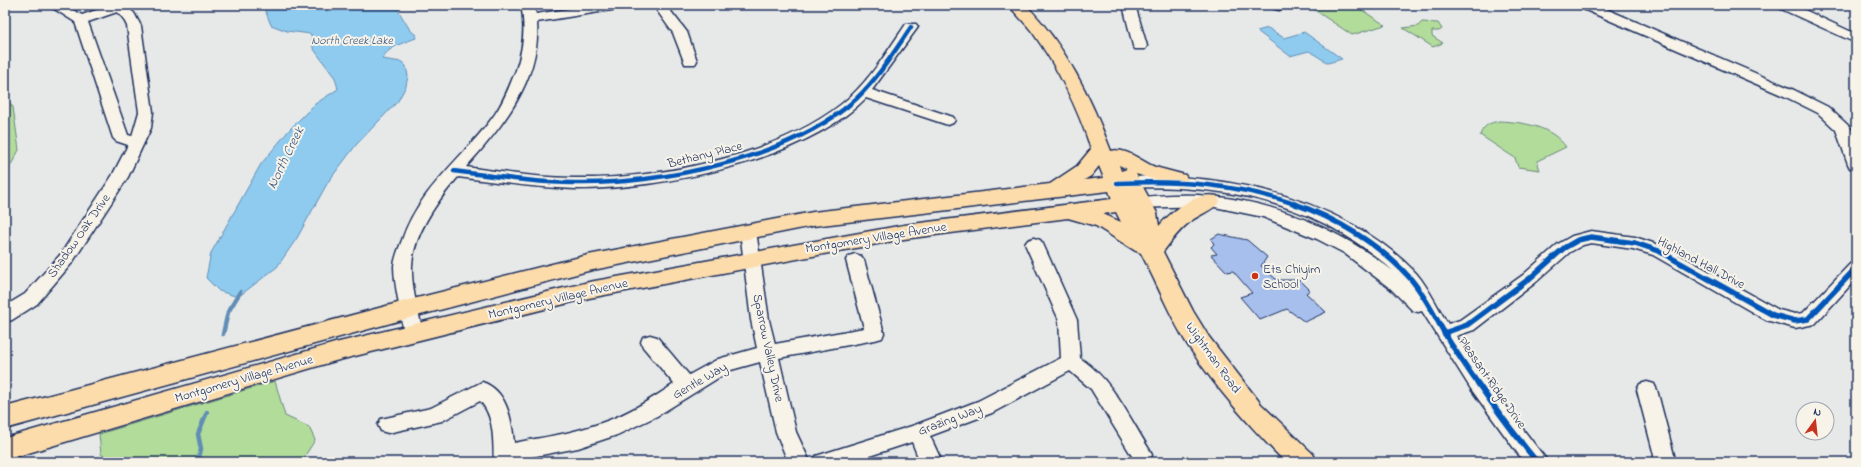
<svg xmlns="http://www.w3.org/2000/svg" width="1861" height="467" font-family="'Indie Flower',sans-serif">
<rect width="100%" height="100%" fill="#e7e9e9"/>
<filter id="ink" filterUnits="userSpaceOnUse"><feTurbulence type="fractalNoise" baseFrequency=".025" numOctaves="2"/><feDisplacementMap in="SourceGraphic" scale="8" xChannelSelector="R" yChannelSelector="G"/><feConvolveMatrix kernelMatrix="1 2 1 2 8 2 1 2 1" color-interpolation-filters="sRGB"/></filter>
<g filter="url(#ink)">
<g fill="#b2dc99" stroke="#66867c">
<path d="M1327 5H1354L1385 25 1352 35 1313 9Z"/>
<path d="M1422 22 1438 23 1442 29 1439 31H1432V36L1443 43 1433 47 1403 28 1418 26Z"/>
<path d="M5 97 13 107 19 150 5 176Z"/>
<path d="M1499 121C1523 122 1551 126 1566 147L1537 161 1540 170 1518 167 1515 158 1480 135C1484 125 1489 123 1499 121Z"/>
<path d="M275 381 285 416 309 427 315 440 301 462H114L101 454 99 434Z"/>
</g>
<g fill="#8fcbef" stroke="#618db5">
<path d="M263 5H395L410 30 416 35V38C403 43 388 47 382 59L402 62 406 66 408 76 406 86 398 101 356 145 328 182 297 238 277 267 238 297 219 291 206 278 211 253 261 164 290 129 315 104 338 89 335 78 313 48 311 34 287 31 271 25Z"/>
<path d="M1268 28 1284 38 1304 32 1342 59 1328 63 1309 51 1290 56 1257 31Z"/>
</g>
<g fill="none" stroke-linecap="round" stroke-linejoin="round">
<g stroke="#618db5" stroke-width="4.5">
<path d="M223 334 228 312 240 292"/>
<path d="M198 462 201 449 198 434 207 412"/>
</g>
</g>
<path fill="#a7bfed" stroke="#1b2f5e" d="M1219 234 1247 240 1267 257 1261 266 1277 280H1300L1310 290 1306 293 1326 312 1305 322 1287 309 1260 320 1240 297 1252 293 1233 271 1227 272 1211 255 1217 254 1211 247 1214 244 1211 239Z"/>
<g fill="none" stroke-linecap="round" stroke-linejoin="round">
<g stroke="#1b2f5e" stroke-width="3">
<g id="minor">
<path d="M48 5H64L82 15 111 5H125L134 13 141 26 153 112 151 128 128 177 72 263 37 304 12 320 5 322V306L25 294 60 255 112 176 128 145 116 141 113 138 75 22ZM117 12 123 18 127 26 139 112 132 136 128 135 88 22Z"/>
<path d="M521 5H533L536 14 594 5H624L618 9 537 22C541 80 502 127 466 167 502 172 538 178 574 178 659 180 787 154 851 96 873 75 889 49 906 24H916L918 27 872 90 953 117 955 120 953 123 948 125 866 98C804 161 662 189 576 189 536 188 497 182 458 177 438 200 414 233 412 265 411 287 418 311 423 332L421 337 414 339 407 337C401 326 400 311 398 299 396 288 394 277 394 266 395 257 399 248 402 240 419 188 465 157 495 114 504 101 510 85 516 70 523 49 526 28 521 5Z"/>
<path d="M653 5H666L687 32 697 61 695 64H685L673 33Z"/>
<path d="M1123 5H1135L1147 46 1145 49H1135L1133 46Z"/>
<path d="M1271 5H1285V6L1279 10 1272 8Z"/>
<path d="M1580 5H1597L1794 90 1828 107 1851 128 1856 143V169L1850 168 1848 164 1836 130 1818 113 1784 96 1581 8Z"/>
<path d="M1778 5H1794L1856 34V43L1779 8Z"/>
<path d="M1149 176C1222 177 1289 190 1353 225 1376 238 1398 254 1416 273 1429 288 1437 307 1448 324L1460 320 1523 275 1558 244 1572 236 1591 231 1635 237 1665 247 1779 310 1795 314 1803 313 1850 264 1856 262V279L1815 324 1795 328 1766 320 1653 255 1633 249 1591 243 1583 245 1570 252 1535 283 1474 330 1456 336 1496 394 1548 462H1524L1471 389 1422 311 1418 312 1412 310 1391 289 1344 253 1317 239 1263 217 1210 206 1128 208 1122 207 1120 203 1122 199 1128 198C1155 196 1183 193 1210 196 1276 202 1341 230 1393 271 1314 199 1220 183 1117 188L1111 187 1109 183 1111 179Z"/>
<path d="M748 225 754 227 756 231 769 320 775 344 864 328 846 260 849 256 855 254 861 256 864 260 884 333 882 338 875 340 779 358 796 432 810 462H788L776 432 760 362 731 370 657 416 617 435 578 448 515 460 516 462H494C493 441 495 417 480 401L442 421 388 433 381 431 378 425 381 419 431 408 482 382C507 390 512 420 514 443 544 437 575 433 604 422 629 413 652 399 674 384L643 347 641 342 643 337 650 335 657 337 689 375 718 359 757 348 751 320 740 231 742 227Z"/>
<path d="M1034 238 1040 240 1043 244 1077 320 1080 358C1112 379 1129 417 1149 449L1152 455 1149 461H1135L1091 389 1070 371 992 413 930 436 942 462H920L912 442 851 462H812L816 456 915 425 978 401 1061 358 1059 320 1025 244 1028 240Z"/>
<path d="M1647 382 1654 384 1657 390 1674 455V462H1652L1654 455 1637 390 1640 384Z"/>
</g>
</g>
<g stroke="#1b2f5e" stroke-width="3">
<path id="major" d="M1009 5H1026C1066 46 1091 98 1111 151 1126 147 1142 162 1155 167 1165 170 1175 172 1185 175L1188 180 1185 185 1178 187 1136 174 1157 213 1159 226C1172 211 1196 191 1217 196L1220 201C1214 210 1200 214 1191 221 1180 229 1172 240 1163 252L1193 311 1209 337 1261 404 1313 454 1317 462H1285C1251 427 1218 391 1191 350 1171 320 1158 285 1141 253L1134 250 1096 226 1068 218 904 239 589 298 335 361 5 460V438L335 343 589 282 904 225 1112 199 1109 191 813 226 588 271 409 318 5 429V407L409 300 588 255 813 212 1050 184 1077 166 1091 149C1078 109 1058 68 1033 33 1026 23 1016 15 1009 5ZM1119 165 1127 169 1121 171ZM1099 166 1104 178 1084 180 1091 176ZM1116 212 1121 222 1103 214Z"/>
</g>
<use href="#minor" fill="#f7f3e8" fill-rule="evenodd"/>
<use href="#major" fill="#fddcac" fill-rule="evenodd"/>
<g stroke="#f7f3e8" stroke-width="6">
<g id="cycleway-far1">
<path d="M454 171C494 176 534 183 574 183 659 185 792 158 856 99 878 78 894 52 911 27"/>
<path d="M1117 183C1181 180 1236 184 1298 205"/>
</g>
</g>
<g stroke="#f7f3e8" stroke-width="8">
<g id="cycleway">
<path d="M1295 204C1336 218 1380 245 1409 277 1427 297 1437 322 1451 344 1478 385 1506 424 1537 462"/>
<path d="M1444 333 1467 325 1529 279 1564 248 1578 240 1591 237 1635 243 1659 251 1773 315 1795 321 1808 319 1856 268"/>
</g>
</g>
<use href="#cycleway-far1" stroke="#0057b8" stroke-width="4.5"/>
<use href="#cycleway" stroke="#0057b8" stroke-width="5.5"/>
</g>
</g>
<circle fill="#c8321e" stroke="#f7f3e8" stroke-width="1.5" cx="1255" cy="276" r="4"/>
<g text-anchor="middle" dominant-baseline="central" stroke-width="4" stroke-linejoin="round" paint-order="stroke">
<g font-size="12" font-style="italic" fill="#385682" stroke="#f7f3e8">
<text x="352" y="41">North Creek Lake</text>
</g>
<g font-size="13" fill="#1b2f5e" stroke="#f7f3e8">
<text transform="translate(705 155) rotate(-14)">Bethany Place</text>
<text transform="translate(79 236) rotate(-55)">Shadow Oak Drive</text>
<text transform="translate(876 238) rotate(-9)">Montgomery Village Avenue</text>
<text transform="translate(1701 263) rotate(28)">Highland Hall Drive</text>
<text transform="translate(558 299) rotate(-13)">Montgomery Village Avenue</text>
<text transform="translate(768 348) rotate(78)">Sparrow Valley Drive</text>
<text transform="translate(1213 358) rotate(54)">Wightman Road</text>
<text transform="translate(244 379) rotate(-16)">Montgomery Village Avenue</text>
<text transform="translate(700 381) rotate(-30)">Gentle Way</text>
<text transform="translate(1492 383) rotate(55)">Pleasant Ridge Drive</text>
<text transform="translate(950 420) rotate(-21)">Grazing Way</text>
</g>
<g font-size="13" fill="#1b2f5e" stroke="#f7f3e8" text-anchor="start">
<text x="1263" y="269">Ets Chiyim<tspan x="1263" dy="15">School</tspan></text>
</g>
<g font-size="14" font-style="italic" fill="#385682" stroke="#f7f3e8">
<text transform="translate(286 158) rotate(-64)">North Creek</text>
</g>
</g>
<rect width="1861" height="467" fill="none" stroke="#f7f3e8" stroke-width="20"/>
<rect x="10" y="10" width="1841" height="447" fill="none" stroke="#1b2f5e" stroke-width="1.5" filter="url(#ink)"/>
<g transform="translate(1815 421) rotate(15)"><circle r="19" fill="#f7f3e8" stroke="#9fa5b1"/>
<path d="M0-3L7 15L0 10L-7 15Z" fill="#c8321e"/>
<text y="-6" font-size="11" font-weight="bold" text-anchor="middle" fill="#1b2f5e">N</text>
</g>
</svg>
